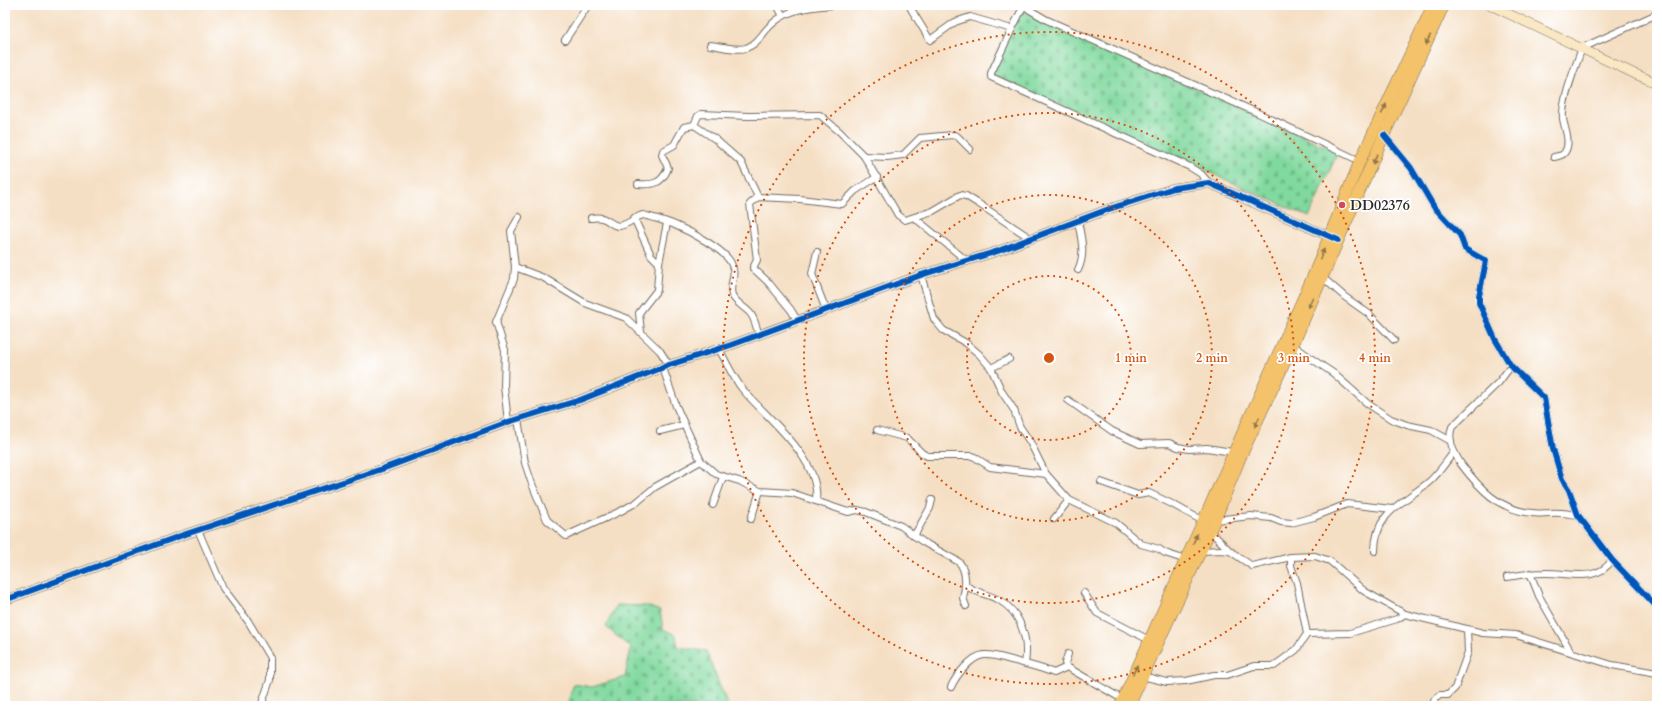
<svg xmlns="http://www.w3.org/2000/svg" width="1662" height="711" font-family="Cardo,serif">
<defs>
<pattern id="cemetery-stones" width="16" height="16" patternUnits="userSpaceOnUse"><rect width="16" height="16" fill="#80d99e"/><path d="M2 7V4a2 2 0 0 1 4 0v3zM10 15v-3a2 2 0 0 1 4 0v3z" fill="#6fba88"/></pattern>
</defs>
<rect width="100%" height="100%" fill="#fff"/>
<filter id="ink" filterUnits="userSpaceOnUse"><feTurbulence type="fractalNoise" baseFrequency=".025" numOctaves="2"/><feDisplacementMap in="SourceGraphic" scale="8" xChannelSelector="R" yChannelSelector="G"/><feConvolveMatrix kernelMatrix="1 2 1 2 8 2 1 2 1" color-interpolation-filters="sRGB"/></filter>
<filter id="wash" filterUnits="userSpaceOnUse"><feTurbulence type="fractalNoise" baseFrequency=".012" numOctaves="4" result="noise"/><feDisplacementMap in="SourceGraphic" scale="16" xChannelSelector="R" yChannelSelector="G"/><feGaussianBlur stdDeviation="0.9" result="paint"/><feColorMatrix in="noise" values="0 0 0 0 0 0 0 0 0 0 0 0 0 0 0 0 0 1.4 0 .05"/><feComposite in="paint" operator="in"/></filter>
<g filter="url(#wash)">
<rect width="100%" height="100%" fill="#f5dfc4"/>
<g fill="url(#cemetery-stones)" stroke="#568264">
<path d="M1019 9 1338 152 1309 217 988 73Z"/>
<path d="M616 605 647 606 660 611 663 629 676 635 678 647 706 651 728 706H566L574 684 592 687 625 677 631 648 606 627Z"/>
</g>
</g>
<g filter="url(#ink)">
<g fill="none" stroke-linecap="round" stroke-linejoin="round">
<g stroke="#726a61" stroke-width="8">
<g id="street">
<path d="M777 5 783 16"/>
<path d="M915 5 911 9 930 40 955 22 970 17 1012 29 991 73V77L1190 167 1201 174 1209 183"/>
<path d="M1024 5 1030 10 1047 20 1258 113 1360 161"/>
<path d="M1012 29 1024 5"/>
<path d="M565 40 588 5"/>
<path d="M710 45C721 46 735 51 746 48 758 44 762 33 771 25 788 8 811 7 833 5"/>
<path d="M694 125 698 116 701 114 748 116 820 115 840 132 864 156 898 215 905 220 933 211 960 195 966 196 979 204 1030 238"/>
<path d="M1384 135 1411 168 1434 207 1460 235 1465 249 1486 261 1479 296V303L1495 339 1511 366 1544 398 1553 449 1562 479 1569 490 1578 515 1612 560 1657 607"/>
<path d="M864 156 887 157 903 155 920 138 953 135 957 136 970 149"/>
<path d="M1554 157C1558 156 1563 156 1565 152 1571 142 1565 130 1563 119 1561 102 1576 65 1582 48L1657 14"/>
<path d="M638 184C653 185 662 184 668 168L662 155 663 151 674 145 684 127 694 125 715 139 741 162 758 197"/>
<path d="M591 218C609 215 609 226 619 226 628 225 635 217 643 215 654 218 666 221 675 225 689 231 724 249 731 263 738 277 728 284 732 295 736 303 743 306 749 312 755 317 756 328 759 335"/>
<path d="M634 218 651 255 659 263"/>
<path d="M915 218 967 261"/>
<path d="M1078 221C1081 238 1086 253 1078 270"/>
<path d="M817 252 812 274 826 310"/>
<path d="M515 267 544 278 585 303 626 318 660 351 669 365"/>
<path d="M921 275 934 319 943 330 966 343 979 354 991 368 1009 359"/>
<path d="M1322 277 1345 297 1369 314 1394 340"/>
<path d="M797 320 791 310 768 282 753 268 757 260 750 204 758 197 800 199 842 204 855 191 877 177"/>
<path d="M641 332 639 313 657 290 659 263 667 223"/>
<path d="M1293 345 1312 359 1333 373 1368 404 1391 419 1407 425 1431 430 1451 441"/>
<path d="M719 349C727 363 733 378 744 391 769 420 821 459 816 501"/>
<path d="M1511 366 1499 382 1452 427C1447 440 1454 453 1461 464 1480 489 1499 510 1532 513 1538 514 1544 513 1550 513 1560 512 1569 514 1578 515"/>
<path d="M663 368 676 406 701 461 716 474 739 481 760 491 792 493 848 512 857 510 866 512 901 526 923 542 959 562C967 571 966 587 963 598L966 606"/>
<path d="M991 368 1002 392 1014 410 1020 427 1030 442 1046 474"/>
<path d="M1068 400 1112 431 1140 444 1169 443 1178 447 1189 449 1207 448 1232 452"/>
<path d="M518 419 525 463 532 484 547 520 566 536 621 511 637 502 655 487 701 461"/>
<path d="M508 422 504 386 505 350 496 322 514 279 515 267 511 231 519 217"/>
<path d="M877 430 907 438 922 453 927 456H973L990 467 1046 474 1069 500 1054 519"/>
<path d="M660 431 684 425"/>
<path d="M1101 482 1138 495 1149 493 1172 504 1203 521"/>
<path d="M1069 500 1116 523 1141 544 1159 549 1165 553 1186 560"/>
<path d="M713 505 723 477"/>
<path d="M751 519 760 491"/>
<path d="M1215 520 1251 516 1271 518 1281 522 1291 523 1314 517 1347 504 1392 509"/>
<path d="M198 530 223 588 248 621 270 658V680L261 706"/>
<path d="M1210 531 1230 551 1252 566 1291 557 1315 556 1330 561 1364 591 1405 614 1483 633 1516 635 1612 665 1657 673"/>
<path d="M914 536 930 508 932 500"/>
<path d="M1201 551 1221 550 1230 551"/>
<path d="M1375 551C1375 511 1403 504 1430 481 1439 473 1446 462 1453 453"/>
<path d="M1291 557V566L1297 583 1307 634"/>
<path d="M1530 573 1539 596 1571 652"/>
<path d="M1507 577C1519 575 1531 573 1544 573 1567 572 1597 584 1612 560"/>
<path d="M965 585C976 593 988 594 999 600 1021 612 1029 640 1025 663"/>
<path d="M1084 593 1097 613 1149 640"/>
<path d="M1068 654 1065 663 1067 667 1122 699"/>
<path d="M1142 676 1167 682 1186 681 1214 675H1227L1254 666H1274L1296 650 1307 634 1350 633 1397 619 1405 614"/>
<path d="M951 687C956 676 971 656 984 655 995 654 1005 659 1015 661 1028 665 1040 667 1054 673L1067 667"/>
<path d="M1432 706 1435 699 1440 695H1448L1455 688 1468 652 1467 629"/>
</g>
</g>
<g stroke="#726a61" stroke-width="10">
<g id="secondary">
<path d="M1490 5 1635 74 1657 83"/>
<path d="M5 600 180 536 382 469 508 422 580 400 669 365 731 345 921 275 998 251 1109 209 1174 188 1209 183 1335 239"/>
</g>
</g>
<g stroke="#726a61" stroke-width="12">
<g id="highway">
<path d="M1120 706 1313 276 1360 161 1433 5"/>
<path d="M1129 706 1215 520 1241 456 1293 345 1384 135 1444 5"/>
</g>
</g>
<use href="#street" stroke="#fff" stroke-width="6"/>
<use href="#secondary" stroke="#fae7c3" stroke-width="9"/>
<use href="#highway" stroke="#f3c26a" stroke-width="11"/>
<g stroke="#fff" stroke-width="8">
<g id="cycleway">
<path d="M1384 135 1411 168 1434 207 1460 235 1465 249 1486 261 1479 296V303L1495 339 1511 366 1544 398 1553 449 1562 479 1569 490 1578 515 1612 560 1657 607"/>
<path d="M5 600 180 536 382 469 508 422 580 400 669 365 731 345 921 275 998 251 1109 209 1174 188 1209 183 1338 240"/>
</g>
</g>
<use href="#cycleway" stroke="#0057b8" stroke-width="6"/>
</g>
<defs><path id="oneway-solid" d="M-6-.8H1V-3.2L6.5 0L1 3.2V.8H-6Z"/></defs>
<g fill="#8f764a">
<use href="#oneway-solid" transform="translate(1428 40) rotate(115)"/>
<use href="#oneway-solid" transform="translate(1384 109) rotate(-65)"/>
<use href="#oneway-solid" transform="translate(1375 159) rotate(112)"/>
<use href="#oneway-solid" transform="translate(1322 254) rotate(-67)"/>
<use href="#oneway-solid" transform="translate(1310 303) rotate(115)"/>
<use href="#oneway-solid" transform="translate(1257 422) rotate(116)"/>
<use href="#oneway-solid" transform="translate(1195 539) rotate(-67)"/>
<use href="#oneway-solid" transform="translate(1135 670) rotate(-65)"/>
</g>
</g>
<g fill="none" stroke="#d5540f" stroke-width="2" stroke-dasharray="2 4">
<circle cx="1049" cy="358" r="82"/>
<circle cx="1049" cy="358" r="163"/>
<circle cx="1049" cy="358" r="245"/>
<circle cx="1049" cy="358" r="326"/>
</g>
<circle fill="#d1495b" stroke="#fff" stroke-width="1.5" cx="1342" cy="205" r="4"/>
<g text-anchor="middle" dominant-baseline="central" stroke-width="3.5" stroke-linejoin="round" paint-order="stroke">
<g font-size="14" font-weight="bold" fill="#2b2b2b" stroke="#fff" text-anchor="start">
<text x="1350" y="205">DD02376</text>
</g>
</g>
<circle cx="1049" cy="358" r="6" fill="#d5540f" stroke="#fff" stroke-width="2"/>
<g font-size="12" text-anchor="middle" font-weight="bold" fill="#d5540f" stroke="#fff" stroke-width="3.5" stroke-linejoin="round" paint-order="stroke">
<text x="1131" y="362">1 min</text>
<text x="1212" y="362">2 min</text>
<text x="1294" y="362">3 min</text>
<text x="1375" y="362">4 min</text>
</g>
<rect width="1662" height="711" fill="none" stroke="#fff" stroke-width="20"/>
</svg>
